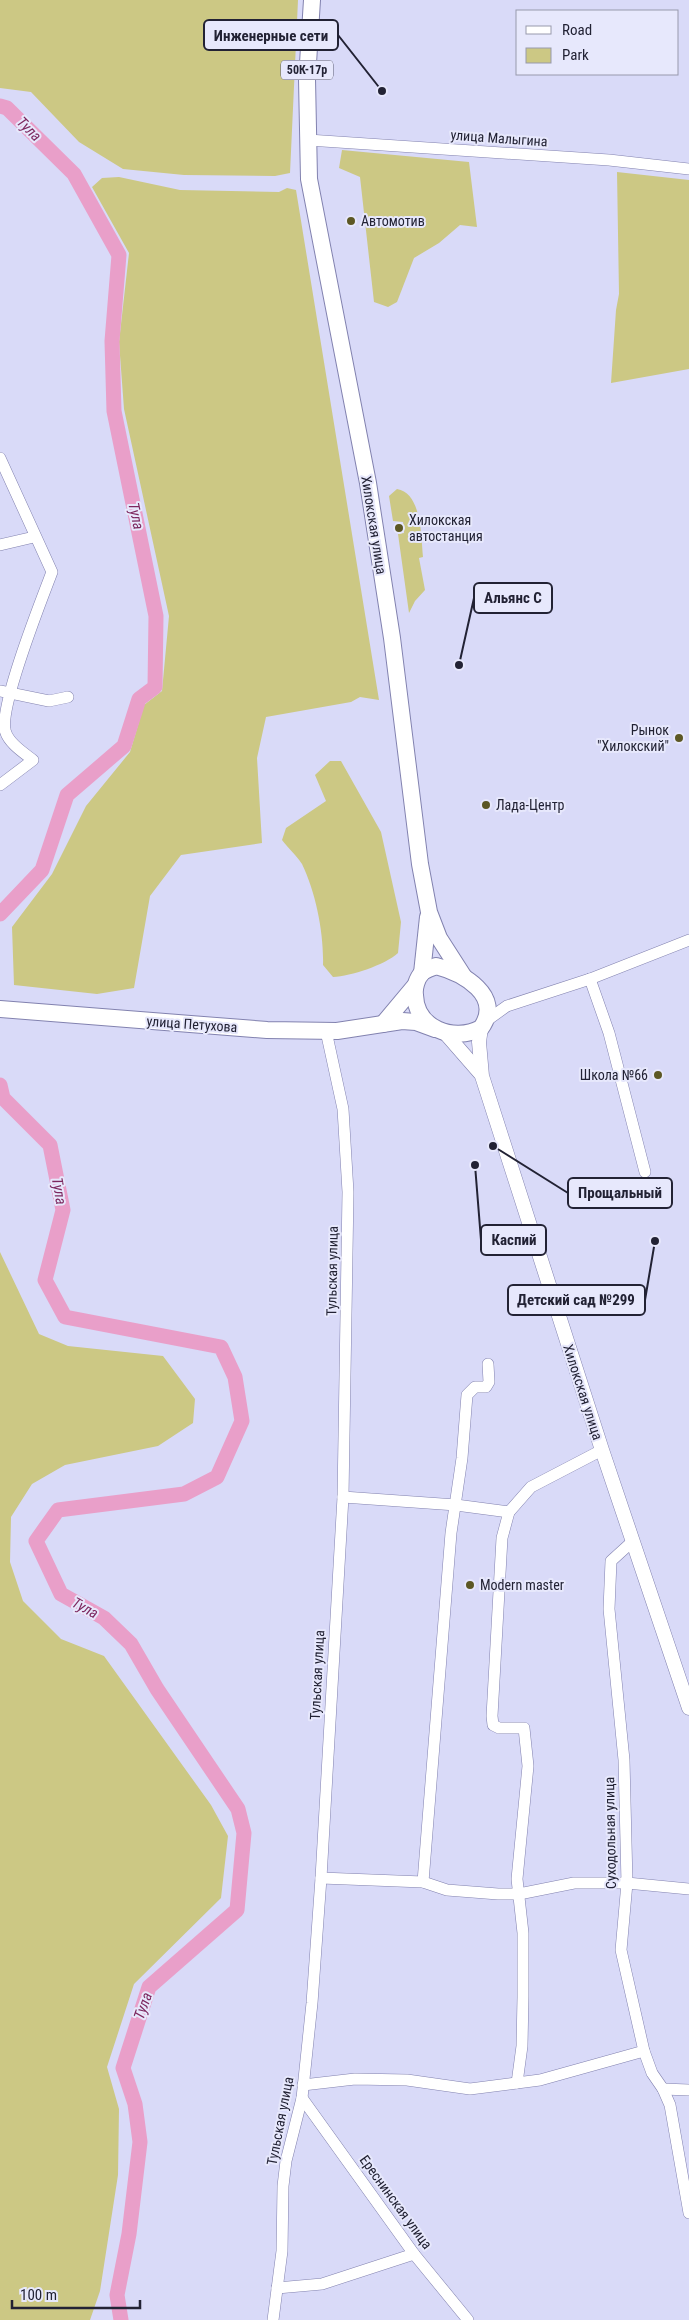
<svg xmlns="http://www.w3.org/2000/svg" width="689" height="2320" font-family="'Roboto Condensed',sans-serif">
<rect width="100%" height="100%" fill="#d9daf8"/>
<g fill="#ccc884">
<path d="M0 0H298L290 173 275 176 184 175 123 169 79 142 31 92 0 88Z"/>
<path d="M342 150 469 162 477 227 460 225 439 243 414 258 397 302 388 307 374 302 360 177 339 168Z"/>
<path d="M617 172 689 180V369L611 383 616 310 619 294Z"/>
<path d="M119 177 180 190 279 192 287 188 296 190 379 700 360 697 351 702 266 717 257 758 262 843 181 855 150 896 134 988 97 994 14 985 12 927 52 874 86 806 130 752 144 705 162 691 169 616 124 409 119 342 129 253 92 187 102 178Z"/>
<path d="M397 489C422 493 421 537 423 557L419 558 425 590 415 601 409 613 398 534 404 533 403 522 393 521 389 496Z"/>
<path d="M330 761H341L381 832 401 922 398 953C385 965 351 976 333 977L323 965C324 934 316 893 302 864 297 856 288 848 282 840L286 828 326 801 315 775Z"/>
<path d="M0 1252 39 1334 68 1346 163 1356 195 1399 193 1423 158 1446 65 1465 32 1484 11 1517 10 1562 23 1601 61 1639 104 1656 211 1805 228 1836 221 1898 134 1984 107 2067 119 2109 118 2175 100 2291 90 2320H0Z"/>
</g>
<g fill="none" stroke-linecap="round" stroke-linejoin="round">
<g stroke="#e99fc9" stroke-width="15">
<path d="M0 106 7 108 74 174 119 255 112 341 114 411 156 616 155 687 139 699 124 746 67 795 42 870 0 914"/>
<path d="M0 1085 3 1098 50 1145 63 1210 45 1280 65 1317 221 1347 235 1377 242 1421 217 1477 184 1494 58 1510 36 1541 61 1594 104 1618 131 1644 157 1689 238 1809 244 1833 237 1910 149 1987 123 2068 135 2104 140 2142 129 2234 117 2295 121 2320"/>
</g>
<g stroke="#8282af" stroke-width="12">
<g id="minor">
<path d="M308 140 609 160 689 169"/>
<path d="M0 458 52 572C41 601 0 704 5 730 8 743 24 753 33 760L0 785"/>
<path d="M0 545 34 537"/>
<path d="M0 691 49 701 68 697"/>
<path d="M590 979 609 1033 645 1172"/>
<path d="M486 1021 507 1006 590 979 689 940"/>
<path d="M343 1497 456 1505 509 1512 531 1487 602 1450"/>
<path d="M509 1512 502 1538 492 1716 493 1725 499 1728H524L528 1766 517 1879 523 1933V1997L522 2046 517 2083"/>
<path d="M633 1541 611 1561 609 1609 624 1760 627 1883 621 1950 644 2051 652 2073 663 2089 670 2105 689 2213"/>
<path d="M321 1878 423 1882 447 1890 498 1894H519L574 1883H627L689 1889"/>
<path d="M423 1882 451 1533 462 1458 467 1395 475 1387H486L489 1382 488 1364"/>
<path d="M303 2085 355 2079 407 2080 470 2089 540 2080 644 2051"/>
<path d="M663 2089 689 2090"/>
<path d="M302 2098 414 2254 468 2320"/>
<path d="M277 2288 322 2284 414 2254"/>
<path d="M273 2320 282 2251 283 2186 286 2161 302 2098 312 2003 321 1878 343 1497 348 1192 343 1109 326 1031"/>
</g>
</g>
<g stroke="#8282af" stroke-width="15">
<g id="major">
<path d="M481 1028 479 1042 482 1076 602 1450 689 1708"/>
<path d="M446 1034 480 1073"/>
</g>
</g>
<g stroke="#8282af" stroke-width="18">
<g id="highway">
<path d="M312 0 307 79 309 179 368 483 392 638 420 864 429 912 439 938 464 977"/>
<path d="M436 966C463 973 504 996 481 1028 453 1043 416 1028 415 995 414 988 417 978 422 973 425 970 432 968 436 966Z"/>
<path d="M422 973 428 917"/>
<path d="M0 1009 267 1030 337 1031 402 1021 416 1022 435 1029"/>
<path d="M383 1024 414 987"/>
</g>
</g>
<use href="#minor" stroke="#fff" stroke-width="11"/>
<use href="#major" stroke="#fff" stroke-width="14"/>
<use href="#highway" stroke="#fff" stroke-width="16"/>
</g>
<g fill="#5c5724" stroke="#e7e8fc" stroke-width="2">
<circle cx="351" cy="221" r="5"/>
<circle cx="399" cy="528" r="5"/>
<circle cx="679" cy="738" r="5"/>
<circle cx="486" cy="805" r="5"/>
<circle cx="658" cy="1075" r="5"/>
<circle cx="470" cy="1585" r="5"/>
</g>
<g text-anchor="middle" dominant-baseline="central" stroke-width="4" stroke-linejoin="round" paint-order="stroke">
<rect fill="#e7e8fc" stroke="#5d5d70" stroke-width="1" x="281" y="60.5" width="52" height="19" rx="4"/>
<g font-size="12" font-weight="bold" fill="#222234">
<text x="307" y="70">50К-17р</text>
</g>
<g font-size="14" fill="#222234" stroke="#e7e8fc">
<text transform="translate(499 138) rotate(4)">улица Малыгина</text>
<text transform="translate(374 525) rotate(81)">Хилокская улица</text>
<text transform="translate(192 1024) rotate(4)">улица Петухова</text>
<text transform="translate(332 1271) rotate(-89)">Тульская улица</text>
<text transform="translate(583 1392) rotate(72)">Хилокская улица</text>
<text transform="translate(317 1675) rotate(-87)">Тульская улица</text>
<text transform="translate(610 1833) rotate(-91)">Суходольная улица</text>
<text transform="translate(280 2121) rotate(-79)">Тульская улица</text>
<text transform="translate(396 2202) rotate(54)">Ереснинская улица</text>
</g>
<g font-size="14" fill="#222234" stroke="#e7e8fc" text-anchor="start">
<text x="361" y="221">Автомотив</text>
<text x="409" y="520">Хилокская<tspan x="409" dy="16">автостанция</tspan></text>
<text x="669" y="730" text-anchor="end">Рынок<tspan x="669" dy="16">"Хилокский"</tspan></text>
<text x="496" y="805">Лада-Центр</text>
<text x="648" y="1075" text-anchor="end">Школа №66</text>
<text x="480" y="1585">Modern master</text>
</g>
<g font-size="15" font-style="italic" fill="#7d285f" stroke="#e7e8fc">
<text transform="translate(29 129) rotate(45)">Тула</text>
<text transform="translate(136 516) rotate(78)">Тула</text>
<text transform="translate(59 1191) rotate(80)">Тула</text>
<text transform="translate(85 1608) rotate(29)">Тула</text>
<text transform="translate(143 2006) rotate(-71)">Тула</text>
</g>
</g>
<path fill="none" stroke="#222234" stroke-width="2" d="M382 91L338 35M459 665L474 598M493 1146L568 1193M475 1165L481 1240M655 1241L645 1300"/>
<g fill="#222234" stroke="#e7e8fc" stroke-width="2">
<circle cx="382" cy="91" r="5"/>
<circle cx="459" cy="665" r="5"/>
<circle cx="493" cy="1146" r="5"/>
<circle cx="475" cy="1165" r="5"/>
<circle cx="655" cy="1241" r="5"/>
</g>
<g fill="#e7e8fc" stroke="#222234" stroke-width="2">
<rect x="204" y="20" width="134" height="30" rx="5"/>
<rect x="474" y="583" width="78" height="30" rx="5"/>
<rect x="568" y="1178" width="104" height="30" rx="5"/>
<rect x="481" y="1225" width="65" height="30" rx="5"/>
<rect x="508" y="1285" width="137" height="30" rx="5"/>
</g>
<g font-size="15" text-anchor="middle" font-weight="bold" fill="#222234">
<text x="271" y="41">Инженерные сети</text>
<text x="513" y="603">Альянс С</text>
<text x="620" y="1198">Прощальный</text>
<text x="514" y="1245">Каспий</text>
<text x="576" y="1305">Детский сад №299</text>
</g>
<rect x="516" y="10" width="162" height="65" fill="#e7e8fc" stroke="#9899ac"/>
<rect x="526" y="26" width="25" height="8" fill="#ffffff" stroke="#9899ac"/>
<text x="562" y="35" font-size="15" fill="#222234">Road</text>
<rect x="526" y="48" width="25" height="15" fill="#ccc884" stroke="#9899ac"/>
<text x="562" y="60" font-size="15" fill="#222234">Park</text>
<path d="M12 2300v8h128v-8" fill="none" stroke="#222234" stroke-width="2.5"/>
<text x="20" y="2300" font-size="15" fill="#222234" stroke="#e7e8fc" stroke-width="4" paint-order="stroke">100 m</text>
</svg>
